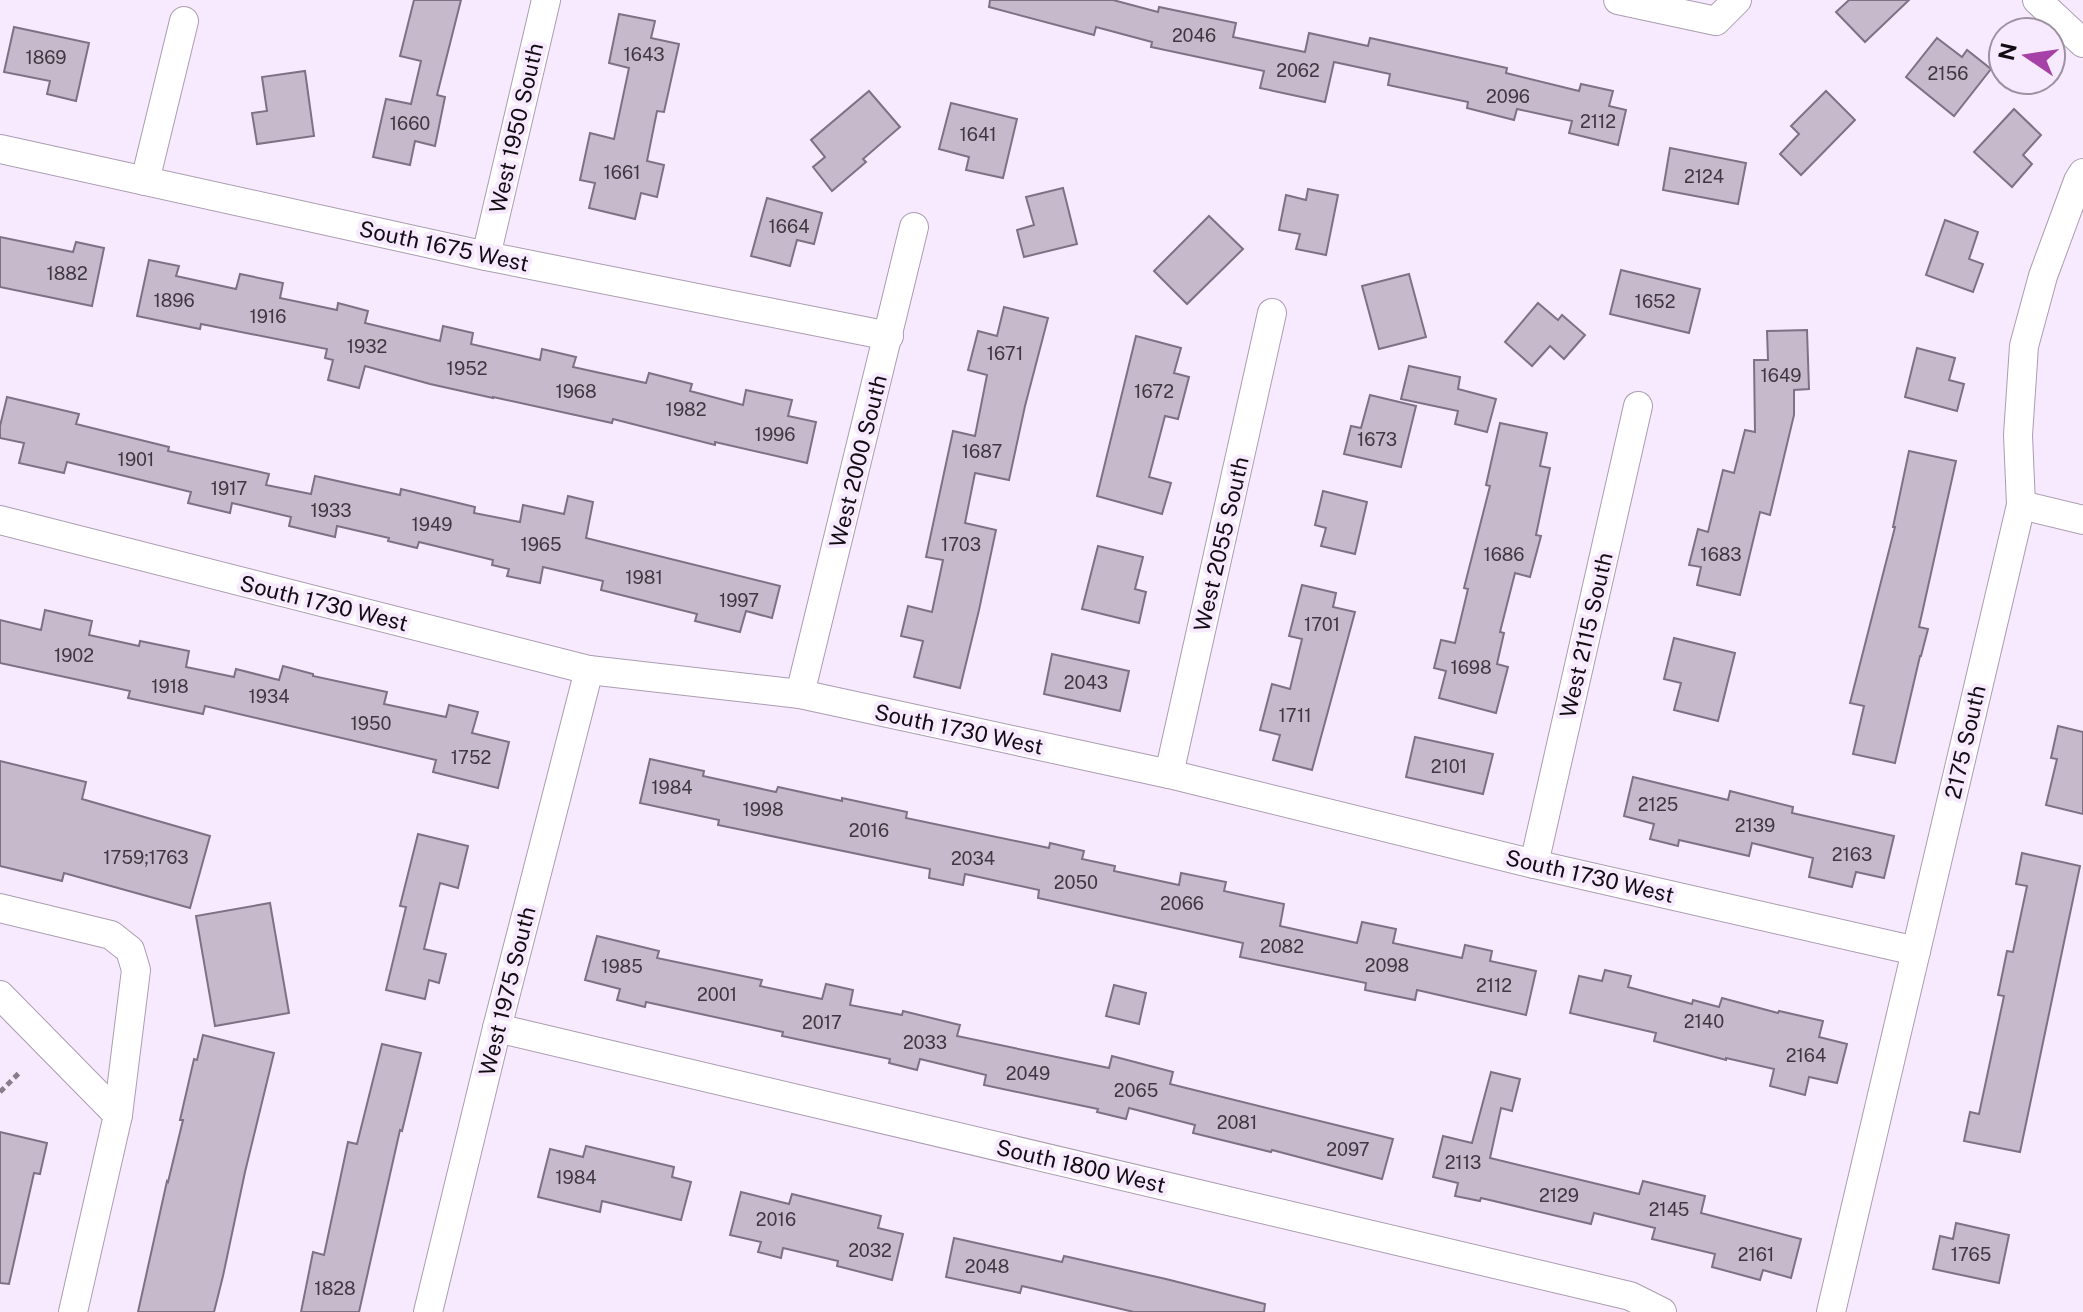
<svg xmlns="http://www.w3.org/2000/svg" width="2083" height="1312" font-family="'Public Sans',sans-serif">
<rect width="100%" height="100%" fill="#f8eafe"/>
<g fill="#c7b9cc" stroke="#7d7183" stroke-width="2">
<path d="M414 0H461L437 95 445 97 435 146 415 141 410 165 373 157 386 99 411 104 421 61 400 56Z"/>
<path d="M990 0H1113L1158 12 1159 7 1236 23 1233 37 1305 52 1309 33 1368 46 1370 38 1507 68 1506 73 1579 91 1581 84 1613 91 1609 106 1626 110 1618 145 1569 133 1572 121 1517 109 1514 120 1467 108 1468 102 1388 85 1390 74 1334 62 1325 102 1260 88 1264 71 1151 47 1152 42 1096 27 1094 35 989 7Z"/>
<path d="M1849 0H1909L1865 42 1836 12Z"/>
<path d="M619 14 655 21 651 38 679 44 664 112 657 111 647 161 664 165 657 197 641 193 635 219 589 208 595 183 580 180 590 133 614 139 629 68 609 63Z"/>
<path d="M14 27 89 43 76 101 47 94 50 81 4 72Z"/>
<path d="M1937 38 1962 57 1967 50 1991 69 1954 116 1906 77Z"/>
<path d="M305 71 314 136 257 144 252 113 267 111 262 77Z"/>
<path d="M869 91 900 127 863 159 866 162 832 191 813 167 825 157 811 140Z"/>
<path d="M1826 91 1855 120 1801 175 1780 154 1799 134 1791 126Z"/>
<path d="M951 103 1017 119 1003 178 966 170 969 157 939 149Z"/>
<path d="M2014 109 2041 135 2023 155 2032 164 2012 187 1974 152Z"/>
<path d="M1670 148 1746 163 1738 204 1663 190Z"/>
<path d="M1063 188 1077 244 1024 257 1017 230 1034 225 1026 197Z"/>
<path d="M1308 189 1338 195 1326 255 1296 249 1300 234 1279 230 1286 195 1306 200Z"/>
<path d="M767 198 822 213 814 244 797 240 790 266 751 256Z"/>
<path d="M1209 216 1243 249 1187 304 1154 271Z"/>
<path d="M1945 220 1978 232 1969 259 1983 264 1973 292 1926 275Z"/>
<path d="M0 237 73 252 76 242 104 248 92 306 0 287Z"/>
<path d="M149 260 179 266 176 276 236 289 240 274 283 283 280 298 337 310 338 303 368 311 365 323 440 341 443 326 473 333 471 344 540 360 542 349 576 357 573 367 646 383 649 373 692 384 690 391 743 405 746 390 792 400 788 416 816 422 807 463 715 442V445L613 419 612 423 493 397V398L430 384 365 366 359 388 328 380 333 360 325 358 327 349 201 324 200 329 137 316Z"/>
<path d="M1621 270 1700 289 1689 333 1610 314Z"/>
<path d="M1409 274 1426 337 1379 349 1362 286Z"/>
<path d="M1538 303 1558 320 1562 315 1585 335 1564 359 1550 346 1532 366 1505 342Z"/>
<path d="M1004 307 1048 318 1025 406 1009 480 975 473 965 523 996 530 979 610 960 688 914 677 923 641 901 636 908 606 932 612 943 560 926 557 953 431 975 436 987 375 968 370 978 331 997 336Z"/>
<path d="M1807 330 1809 389 1794 390V415L1770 515 1760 512 1740 595 1697 585 1701 567 1689 565 1698 529 1708 532 1723 470 1734 473 1745 430 1755 432 1754 360H1768L1767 331Z"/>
<path d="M1136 336 1181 348 1174 373 1189 377 1178 419 1165 416 1149 477 1171 483 1162 514 1097 496Z"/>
<path d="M1917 348 1955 358 1949 380 1964 384 1957 411 1905 397Z"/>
<path d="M1409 366 1460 377 1458 389 1496 399 1487 432 1455 424 1458 411 1401 399Z"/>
<path d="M1370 395 1416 406 1401 467 1344 454 1351 426 1361 428Z"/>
<path d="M7 397 79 414 76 424 169 447 168 451 269 474 266 485 311 494 315 476 400 495 401 489 475 507 474 513 520 522 523 505 564 514 568 496 593 502 586 538 780 586 772 618 746 611 740 632 695 621 697 614 601 590 603 581 543 567 540 583 507 576 509 569 492 565 493 560 419 542 417 548 388 541 389 538 337 526 335 537 289 526 291 517 232 503 230 513 188 503 191 492 67 462 64 473 19 463 24 443 0 438V426Z"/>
<path d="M1500 423 1547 433 1540 466 1550 468 1536 535 1541 536 1530 577 1515 573 1500 632 1504 633 1497 664 1508 667 1496 713 1439 698 1446 671 1434 668 1441 640 1455 643 1468 589 1464 588 1490 486 1486 485Z"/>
<path d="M1909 451 1956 461 1919 627 1928 629 1921 656H1920L1895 763 1853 754 1864 706 1850 703 1895 527H1893Z"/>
<path d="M1323 491 1367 502 1355 554 1321 546 1326 528 1315 525Z"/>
<path d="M1098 546 1143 557 1135 589 1146 592 1139 623 1082 609Z"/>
<path d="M1302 585 1336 593 1333 607 1355 612 1312 770 1273 760 1280 735 1260 730 1272 684 1290 689 1302 639 1289 636Z"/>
<path d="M45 610 92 621 89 635 139 646 140 641 189 651 186 667 234 677 236 669 279 680 283 666 313 674V676L387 692 384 704 446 717 449 705 478 712 472 733 509 742 498 788 433 772 436 760 205 706 203 714 128 698 130 691 0 663V620L41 630Z"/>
<path d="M1674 638 1735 653 1718 721 1674 710 1681 683 1664 679Z"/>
<path d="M1052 654 1129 671 1120 711 1044 694Z"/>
<path d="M2058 726 2083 732V814L2046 805 2057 759 2051 758Z"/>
<path d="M1415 737 1493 754 1483 794 1406 777Z"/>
<path d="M650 759 704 771 703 776 776 792 778 787 842 801V798L907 812 906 818 1049 848 1050 843 1084 851 1082 859 1115 866 1114 871 1179 885 1181 873 1226 882 1224 891 1284 904 1280 926 1357 943 1362 922 1396 929 1393 943 1462 958 1465 945 1492 951 1490 961 1536 971 1526 1015 1417 990 1415 1000 1365 990 1366 983 1240 957 1243 943 1038 898 1039 890 965 874 963 885 929 878 930 869 718 825 719 820 640 803Z"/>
<path d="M0 761 86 782 82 799 210 836 190 908 64 873 62 881 0 866Z"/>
<path d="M1633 777 1728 800 1730 791 1793 807 1792 813 1894 836 1884 878 1856 872 1852 887 1809 877 1813 858 1752 843 1749 856 1679 840 1678 846 1650 839 1654 824 1624 816Z"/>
<path d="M418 834 468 846 458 888 440 883 424 949 446 954 439 983 429 980 425 999 386 990 406 907 400 906Z"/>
<path d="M2022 853 2080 866 2020 1152 1964 1141 1970 1112 1979 1114 2004 996 1998 995 2007 951 2013 952 2027 886 2016 884Z"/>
<path d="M270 903 289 1013 215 1026 196 916Z"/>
<path d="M597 936 659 951 657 958 762 980 760 986 822 999 826 984 853 990 850 1005 902 1015 903 1011 960 1025 957 1036 1109 1068 1112 1056 1173 1072 1170 1084 1393 1139 1382 1179 1272 1150 1271 1152 1193 1133 1195 1125 1129 1108 1126 1119 1097 1112 1098 1109 984 1085 986 1075 920 1059 917 1070 889 1063 890 1059 782 1036 783 1032 646 1002 645 1007 617 1000 620 989 585 980Z"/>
<path d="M1605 970 1631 976 1628 987 1692 1004 1693 1000 1719 1007 1722 998 1778 1013 1779 1011 1823 1021 1819 1037 1847 1044 1837 1083 1809 1077 1805 1095 1770 1086 1774 1069 1726 1058V1060L1654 1041 1656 1033 1570 1013 1579 976 1602 981Z"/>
<path d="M1114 985 1146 993 1139 1024 1106 1016Z"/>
<path d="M203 1035 274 1053 245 1172 223 1276 214 1312H138L167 1181 168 1182 183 1120H180L194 1059 197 1060Z"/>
<path d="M382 1044 421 1053 402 1131 400 1130 359 1312H301L313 1252 324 1255 348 1142 357 1144Z"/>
<path d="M1491 1072 1520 1079 1512 1111 1501 1108 1490 1158 1639 1194 1643 1181 1705 1196 1701 1213 1801 1239 1791 1278 1763 1270 1760 1280 1712 1267 1715 1254 1652 1239 1655 1228 1594 1213 1591 1224 1481 1198 1480 1201 1455 1196 1458 1183 1433 1177 1443 1136 1472 1143Z"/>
<path d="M0 1132 47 1143 40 1174 34 1173 9 1284 0 1283Z"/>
<path d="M586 1146 674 1167 672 1177 691 1182 681 1220 602 1201 600 1212 538 1197 550 1149 583 1157Z"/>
<path d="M741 1192 789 1204 792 1194 881 1216 878 1228 903 1234 892 1280 837 1266 838 1261 783 1248 781 1258 758 1252 761 1242 730 1235Z"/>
<path d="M1956 1223 2009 1235 1999 1283 1933 1269 1940 1236 1953 1239Z"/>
<path d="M954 1238 1062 1262 1064 1256 1166 1279 1265 1304 1264 1312H1134L1022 1286 1020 1293 946 1277Z"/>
</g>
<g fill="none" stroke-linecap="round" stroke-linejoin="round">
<g stroke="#aa9db0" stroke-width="30">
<g id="street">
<path d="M1618 0 1716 21 1737 0"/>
<path d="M2037 0 2083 43"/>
<path d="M0 149 486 256 889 336"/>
<path d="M145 181 184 21"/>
<path d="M486 256 546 0"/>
<path d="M2021 505 2083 520"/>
<path d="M0 520 589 670 800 694 1169 774 1534 864 1916 951"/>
<path d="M800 694 914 227"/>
<path d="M1169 774 1272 313"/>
<path d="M1534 864 1638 406"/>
<path d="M0 908 111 935 130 950 136 970 118 1115 73 1312"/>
<path d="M0 995 118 1115"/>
<path d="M497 1028 1630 1296 1662 1312"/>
<path d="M428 1312 497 1028 589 670"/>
<path d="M1831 1312 2021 505 2018 435 2024 346 2043 276 2078 181 2083 173"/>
</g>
</g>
<path stroke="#877e8b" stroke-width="5" stroke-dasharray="6 4" stroke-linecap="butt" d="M0 1092 19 1073"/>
<use href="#street" stroke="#fff" stroke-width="28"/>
</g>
<g text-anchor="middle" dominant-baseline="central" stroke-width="8" stroke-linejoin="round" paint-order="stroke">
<g font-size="18" fill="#3e3841">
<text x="1194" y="35">2046</text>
<text x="644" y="54">1643</text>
<text x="46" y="57">1869</text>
<text x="1298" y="70">2062</text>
<text x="1948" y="73">2156</text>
<text x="1508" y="96">2096</text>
<text x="1598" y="121">2112</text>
<text x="410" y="123">1660</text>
<text x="978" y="134">1641</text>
<text x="622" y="172">1661</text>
<text x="1704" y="176">2124</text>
<text x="789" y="226">1664</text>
<text x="67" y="273">1882</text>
<text x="174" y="300">1896</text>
<text x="1655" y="301">1652</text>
<text x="268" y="316">1916</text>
<text x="367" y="346">1932</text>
<text x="1005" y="353">1671</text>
<text x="467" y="368">1952</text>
<text x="1781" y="375">1649</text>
<text x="576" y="391">1968</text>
<text x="1154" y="391">1672</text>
<text x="686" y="409">1982</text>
<text x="775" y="434">1996</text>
<text x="1377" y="439">1673</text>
<text x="982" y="451">1687</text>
<text x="136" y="459">1901</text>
<text x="229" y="488">1917</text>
<text x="331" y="510">1933</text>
<text x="432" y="524">1949</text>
<text x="541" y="544">1965</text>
<text x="961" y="544">1703</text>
<text x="1504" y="554">1686</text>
<text x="1721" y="554">1683</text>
<text x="644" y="577">1981</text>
<text x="739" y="600">1997</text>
<text x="1322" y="624">1701</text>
<text x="74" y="655">1902</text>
<text x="1471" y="667">1698</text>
<text x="1086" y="682">2043</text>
<text x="170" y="686">1918</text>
<text x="269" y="696">1934</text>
<text x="1295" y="715">1711</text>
<text x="371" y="723">1950</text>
<text x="471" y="757">1752</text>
<text x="1449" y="766">2101</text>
<text x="672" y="787">1984</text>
<text x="1658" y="804">2125</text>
<text x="763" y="809">1998</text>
<text x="1755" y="825">2139</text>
<text x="869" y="830">2016</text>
<text x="1852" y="854">2163</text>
<text x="146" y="857">1759;1763</text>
<text x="973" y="858">2034</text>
<text x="1076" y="882">2050</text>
<text x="1182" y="903">2066</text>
<text x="1282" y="946">2082</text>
<text x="1387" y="965">2098</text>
<text x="622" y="966">1985</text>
<text x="1494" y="985">2112</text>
<text x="717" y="994">2001</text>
<text x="1704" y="1021">2140</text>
<text x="822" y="1022">2017</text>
<text x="925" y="1042">2033</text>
<text x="1806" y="1055">2164</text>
<text x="1028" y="1073">2049</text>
<text x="1136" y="1090">2065</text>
<text x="1237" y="1122">2081</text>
<text x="1348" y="1149">2097</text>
<text x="1463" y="1162">2113</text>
<text x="576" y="1177">1984</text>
<text x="1559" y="1195">2129</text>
<text x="1669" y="1209">2145</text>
<text x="776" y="1219">2016</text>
<text x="870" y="1250">2032</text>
<text x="1756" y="1254">2161</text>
<text x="1971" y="1254">1765</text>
<text x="987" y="1266">2048</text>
<text x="335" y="1288">1828</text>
</g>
<g font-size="22" fill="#110d13" stroke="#f8eafe">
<text transform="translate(516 128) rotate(-77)">West 1950 South</text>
<text transform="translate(444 246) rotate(12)">South 1675 West</text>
<text transform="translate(858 461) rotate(-76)">West 2000 South</text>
<text transform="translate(1221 544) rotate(-77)">West 2055 South</text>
<text transform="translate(324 603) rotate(14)">South 1730 West</text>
<text transform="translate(1586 635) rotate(-77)">West 2115 South</text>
<text transform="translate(959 729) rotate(12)">South 1730 West</text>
<text transform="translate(1965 742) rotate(-77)">2175 South</text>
<text transform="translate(1590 876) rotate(13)">South 1730 West</text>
<text transform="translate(507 991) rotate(-76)">West 1975 South</text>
<text transform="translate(1081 1166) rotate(13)">South 1800 West</text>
</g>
</g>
<g transform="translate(2027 56) rotate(283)"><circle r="38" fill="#f8eafe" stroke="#9c92a0" stroke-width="2"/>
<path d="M0-6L14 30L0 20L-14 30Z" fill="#a642a7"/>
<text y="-12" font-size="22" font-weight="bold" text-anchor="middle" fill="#110d13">N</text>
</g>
</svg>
